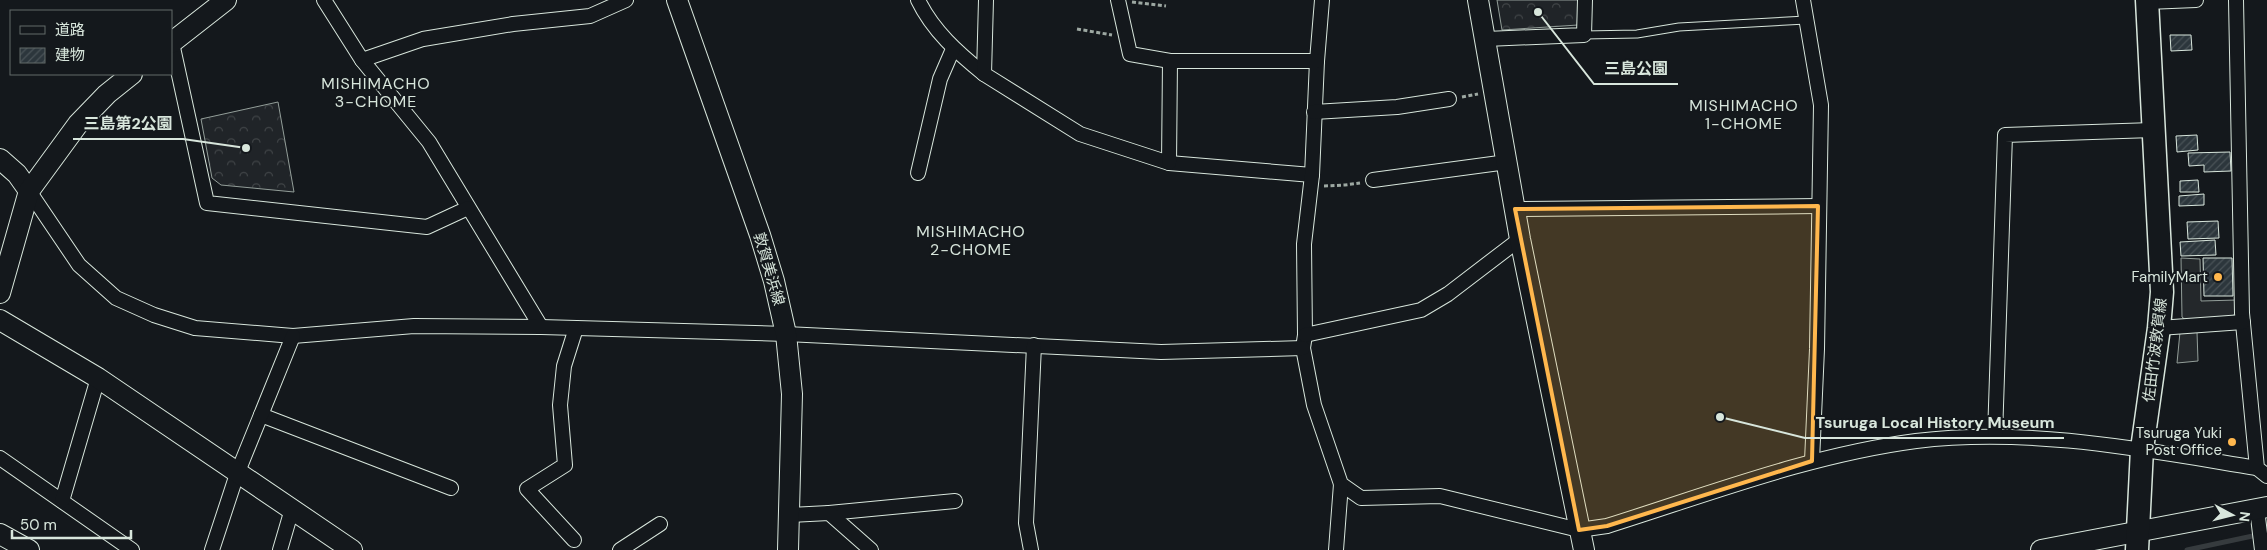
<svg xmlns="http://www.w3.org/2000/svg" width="2267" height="550" font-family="'DM Sans','Noto Sans JP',sans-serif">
<defs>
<pattern id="forest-crowns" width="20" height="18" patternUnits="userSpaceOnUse" patternTransform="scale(1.25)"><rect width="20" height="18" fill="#202428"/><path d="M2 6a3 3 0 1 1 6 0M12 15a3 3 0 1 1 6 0" fill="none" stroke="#404447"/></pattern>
<pattern id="building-hatch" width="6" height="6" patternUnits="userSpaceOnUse" patternTransform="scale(1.25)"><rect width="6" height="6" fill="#2c363c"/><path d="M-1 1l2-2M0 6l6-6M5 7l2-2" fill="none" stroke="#4a5358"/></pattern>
</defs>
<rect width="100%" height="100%" fill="#14181c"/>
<g fill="url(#forest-crowns)" stroke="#939e99">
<path d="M1497 0H1578V25L1502 30Z"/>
<path d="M278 102 294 192 221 185 212 178 201 119Z"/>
</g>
<g fill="#24282b" stroke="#939e99">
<path d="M2181 258 2200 259 2201 301 2237 300 2236 312 2233 316 2187 321 2182 317Z"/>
<path d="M2180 332H2197L2198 361 2177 363Z"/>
</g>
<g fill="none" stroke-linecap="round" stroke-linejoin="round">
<path stroke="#363b3e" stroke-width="5" d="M2187 550 2267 533"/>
</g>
<g fill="url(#building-hatch)" stroke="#d8e6dc">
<path d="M2170 35H2191L2192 50 2171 51Z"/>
<path d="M2197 135 2198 150 2177 152 2176 136Z"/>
<path d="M2230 152 2231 171 2204 172V165L2189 166 2188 153Z"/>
<path d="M2198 180 2199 192H2180V181Z"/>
<path d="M2204 194V205L2179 206V196Z"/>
<path d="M2218 221 2219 238 2188 239 2187 222Z"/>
<path d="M2215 240 2216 255 2181 256 2180 242Z"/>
<path d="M2203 258H2232L2233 296H2204Z"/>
</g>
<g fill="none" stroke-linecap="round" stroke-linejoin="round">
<g stroke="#d8e6dc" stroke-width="9">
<path id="lane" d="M1584 35 1637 34 1679 27 1806 20"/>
</g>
<g stroke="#d8e6dc" stroke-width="16">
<g id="street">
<path d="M324 0 362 60 429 142 541 327"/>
<path d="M918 0C933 31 958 53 984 74"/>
<path d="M986 0 984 74 1080 134 1169 163 1312 175"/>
<path d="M1118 0 1130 54 1170 61"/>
<path d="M1322 0 1317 61 1312 175 1304 244 1305 335 1303 348 1314 405 1341 484 1361 498 1440 496 1579 530 1607 526C1709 494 1810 455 1916 441 2030 427 2145 450 2257 468"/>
<path d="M1803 0 1821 105 1817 349 1812 461"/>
<path d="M2236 0 2242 313 2257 468 2267 476"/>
<path d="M2147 2 2196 0"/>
<path d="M1486 39 1584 35 1585 0"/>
<path d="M172 43 207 203 427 227 468 208"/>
<path d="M362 60 423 39 513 24 590 16 626 0"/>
<path d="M1314 112 1397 107 1449 99"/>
<path d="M1169 163 1170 61H1317"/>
<path d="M918 173 940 79 953 49"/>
<path d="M1373 180 1507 162"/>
<path d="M29 191 79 265 116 298 154 315 195 328 293 336 414 326 541 327 786 334 1161 352 1303 348"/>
<path d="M1515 209 1818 206"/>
<path d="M2159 328 2243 322"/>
<path d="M1305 335 1421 310 1448 294 1520 239"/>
<path d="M261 415 451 488"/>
<path d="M1995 436 2005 135 2153 130"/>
<path d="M0 458 132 550"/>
<path d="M62 501 98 378"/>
<path d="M2257 509 2262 550"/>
<path d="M829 513 955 501"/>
<path d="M790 515 829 513 871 550"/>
<path d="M574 540 527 489 565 465 560 405 564 366 576 328"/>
<path d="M212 550 237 474 293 336"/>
<path d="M280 550 292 509"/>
<path d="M620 550 660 524"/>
<path d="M1031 550 1026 523 1034 345"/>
<path d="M1336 550 1341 484"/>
</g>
</g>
<g stroke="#d8e6dc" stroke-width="22">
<g id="secondary">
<path d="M677 0 760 235 774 281 786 334 792 394 788 550"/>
<path d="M1478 0 1520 239 1584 550"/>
<path d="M171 43 226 0"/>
<path d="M0 159 17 174 29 191"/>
<path d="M0 293 29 191 78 124 107 94 132 74"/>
<path d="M0 320 98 378 352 550"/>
<path d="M0 534 29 550"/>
<path d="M2041 550 2267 507"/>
</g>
</g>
<g stroke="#d8e6dc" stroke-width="25">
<path id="primary" d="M2137 550 2142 449 2159 328 2162 292 2147 0"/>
</g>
<g stroke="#9da8a2" stroke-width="3" stroke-dasharray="4 2.5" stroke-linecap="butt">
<path d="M1132 2 1166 6"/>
<path d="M1077 29 1112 35"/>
<path d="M1462 97 1478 94"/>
<path d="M1324 186 1345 185 1360 183"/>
</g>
<use href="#lane" stroke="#14181c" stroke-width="7"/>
<use href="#street" stroke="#14181c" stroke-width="14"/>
<use href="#secondary" stroke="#14181c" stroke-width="20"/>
<use href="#primary" stroke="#14181c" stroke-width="22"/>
</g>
<path fill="#ffb74d" fill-opacity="0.2" stroke="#ffb74d" stroke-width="4" stroke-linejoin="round" d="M1818 206 1812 461 1607 526 1579 530 1515 209Z"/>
<g fill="#ffb74d" stroke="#14181c" stroke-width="2">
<circle cx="2218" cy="277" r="5"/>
<circle cx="2232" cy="442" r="5"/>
</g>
<g text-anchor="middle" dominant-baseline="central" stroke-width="4" stroke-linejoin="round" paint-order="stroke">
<g font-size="15" fill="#d8e6dc" stroke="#14181c">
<text transform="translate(769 269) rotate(74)">敦賀美浜線</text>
<text transform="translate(2155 350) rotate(-83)">佐田竹波敦賀線</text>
</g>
<g font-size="15" fill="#d8e6dc" stroke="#14181c" text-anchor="end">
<text x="2208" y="277">FamilyMart</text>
<text x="2222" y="433">Tsuruga Yuki<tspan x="2222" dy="17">Post Office</tspan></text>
</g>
<g font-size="16" letter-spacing="1" fill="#d8e6dc" stroke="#14181c">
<text x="376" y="83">MISHIMACHO<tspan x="376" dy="18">3-CHOME</tspan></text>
<text x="1744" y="105">MISHIMACHO<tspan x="1744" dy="18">1-CHOME</tspan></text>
<text x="971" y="231">MISHIMACHO<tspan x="971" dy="18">2-CHOME</tspan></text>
</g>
</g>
<path fill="none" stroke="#d8e6dc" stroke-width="2" d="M1538 12L1594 84H1678M246 148L183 139H73M1720 417L1805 438H2064"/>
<g fill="#d8e6dc" stroke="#14181c" stroke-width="2">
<circle cx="1538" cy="12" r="5"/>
<circle cx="246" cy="148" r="5"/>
<circle cx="1720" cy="417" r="5"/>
</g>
<g font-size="16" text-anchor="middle" font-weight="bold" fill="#d8e6dc" stroke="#14181c" stroke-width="4" stroke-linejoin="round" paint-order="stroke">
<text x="1636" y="74">三島公園</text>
<text x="128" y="129">三島第2公園</text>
<text x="1935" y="428">Tsuruga Local History Museum</text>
</g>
<rect x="10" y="10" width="162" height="65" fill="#14181c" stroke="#626a69"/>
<rect x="20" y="26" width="25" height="8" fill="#14181c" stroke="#626a69"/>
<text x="55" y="35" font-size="15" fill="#d8e6dc">道路</text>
<rect x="20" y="48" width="25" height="15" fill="url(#building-hatch)" stroke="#626a69"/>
<text x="55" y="60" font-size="15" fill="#d8e6dc">建物</text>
<g transform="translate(2232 515) rotate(97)" stroke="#14181c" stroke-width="4" paint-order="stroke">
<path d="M0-4L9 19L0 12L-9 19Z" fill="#d8e6dc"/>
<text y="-8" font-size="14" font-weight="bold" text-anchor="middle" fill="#d8e6dc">N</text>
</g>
<path d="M12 530v8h119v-8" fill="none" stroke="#d8e6dc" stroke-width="2.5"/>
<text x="20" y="530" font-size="15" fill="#d8e6dc" stroke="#14181c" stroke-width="4" paint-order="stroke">50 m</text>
</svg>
